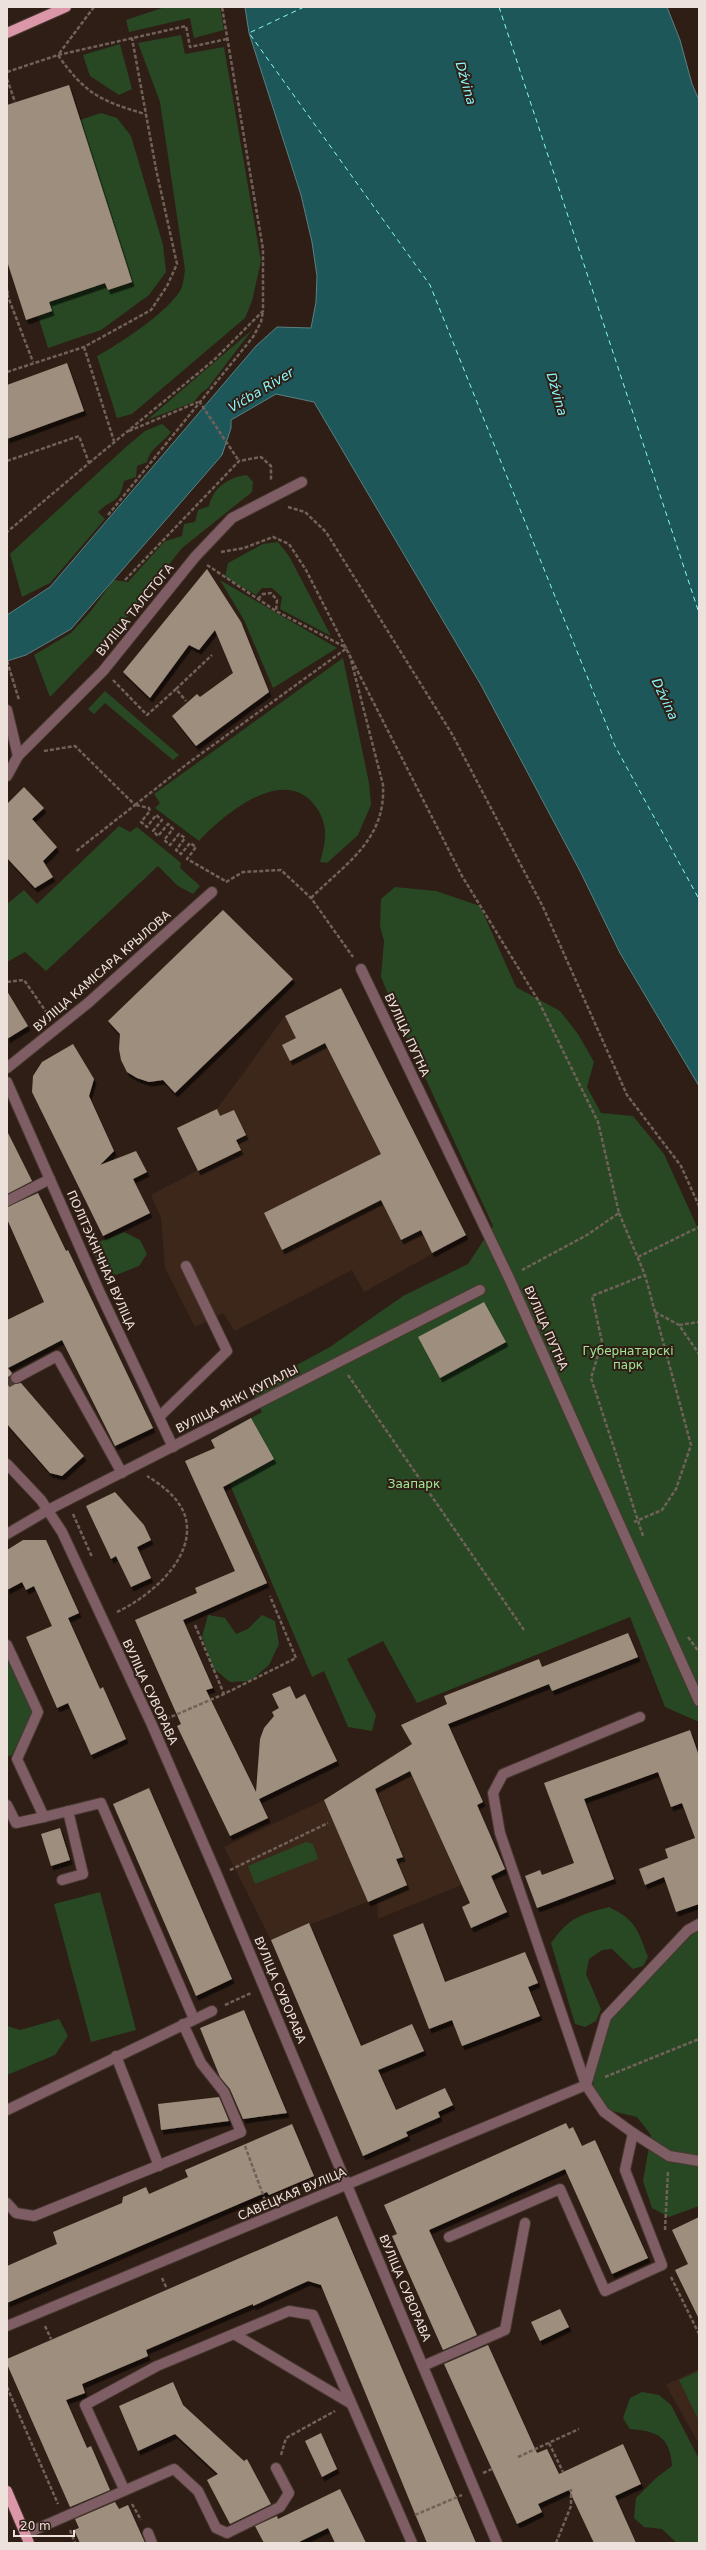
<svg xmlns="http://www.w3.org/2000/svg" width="706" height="2550" font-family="'DejaVu Sans',sans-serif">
<defs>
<filter id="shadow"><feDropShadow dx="2.5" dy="4.5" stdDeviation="0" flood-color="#0009"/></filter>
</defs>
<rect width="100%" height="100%" fill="#2f1e15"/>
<g fill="#3d271a">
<path d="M341 988 466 1235 364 1292 352 1270 235 1331 223 1313 195 1327 165 1268 161 1218 151 1195 198 1170 177 1128 217 1109 285 1016Z"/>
<path d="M401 1750 461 1885 378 1919 377 1898 271 1940 224 1847 324 1800Z"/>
<path d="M699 2369V2444L666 2385Z"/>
</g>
<g fill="#274822">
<path d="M165 7H220L224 30 194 38 190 18 129 32 126 20Z"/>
<path d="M181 35 185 54 224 47 261 261 252 301 245 318 132 414 117 418 97 356C121 343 165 314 180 291 183 286 184 277 185 270L160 102 138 43Z"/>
<path d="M120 44 132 89 119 95 90 76 83 55Z"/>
<path d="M101 113 117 118 131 136 163 245 166 272 149 295 101 330 48 348 38 316 49 302 105 283 108 290 132 282 80 120Z"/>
<path d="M252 330 207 389 201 393 194 402 147 420Z"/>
<path d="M162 424 171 432C163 443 150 448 147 462L137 466 136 477 124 481C119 505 113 497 98 512L105 519 50 583 22 597 10 554 127 446 145 431Z"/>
<path d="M247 475 253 482 252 492 182 548 129 615 50 697 34 655 71 633 90 612 114 580 128 582 165 541 182 536 184 524 195 522 198 510 209 506C213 488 228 477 247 475Z"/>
<path d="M278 542 289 556 331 636 280 609 282 597 272 588H262L256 595 225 577 228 563 263 544Z"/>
<path d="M220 580 337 648 273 688 244 620Z"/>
<path d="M343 658 369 783 371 805 358 835 327 863 320 862C326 841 329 826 316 807 285 763 224 814 199 841L155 808 160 803 154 794Z"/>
<path d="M105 691 179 755 173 760 105 703 94 714 88 709Z"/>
<path d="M119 826 130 832 137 827 181 863 180 868 200 886 193 894 178 886 158 866 46 971 25 952 7 962V904L24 890 37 904Z"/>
<path d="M395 887 436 891 480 906 516 987 560 1011 578 1034 594 1062 587 1087 601 1113 633 1116 664 1154 699 1231V1722L665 1707 630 1617 417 1703 383 1641 347 1659 376 1715 372 1731 348 1727 324 1671 312 1677 211 1440 262 1412 251 1390 330 1347 403 1296 468 1264 493 1226 396 1014 381 977 384 941 380 926 381 899Z"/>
<path d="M124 1232 140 1240 147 1254 139 1266 116 1275 100 1267 93 1251 96 1243Z"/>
<path d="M208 1615 225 1618 236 1634 248 1629 262 1615 275 1621 279 1644 269 1665 250 1681 230 1682 213 1668 202 1637Z"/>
<path d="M7 1653 34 1712 12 1755 7 1757Z"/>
<path d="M306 1842 313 1844 318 1859 255 1884 248 1866Z"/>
<path d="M100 1892 136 2030 91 2042 54 1904Z"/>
<path d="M609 1907C636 1920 638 1930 648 1957L643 1966 633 1969 612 1949 602 1950 589 1959 586 1974 601 2009 596 2021 585 2027 575 2024 551 1943C570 1917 579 1915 609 1907Z"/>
<path d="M699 1927V2206L669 2217 652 2208 643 2181 651 2135 637 2117 612 2111 594 2095 593 2079 610 2020Z"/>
<path d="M59 2019 68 2036 55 2055 7 2075V2026L20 2030Z"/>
<path d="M699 2371V2421L679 2380Z"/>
<path d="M642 2392 659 2395 671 2405 699 2459V2543H677L662 2529 644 2527 634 2518 636 2498 656 2478 672 2466C670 2437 658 2431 630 2429L623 2418 630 2398Z"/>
</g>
<path fill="#1d5759" stroke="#5b8080" d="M245 7H667L680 40 692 84 699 100V1086L620 953 580 871 481 685 314 402 276 394 231 420V428L222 455 71 629 26 655 7 661V615L50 587 256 346 277 327 311 328 316 302 317 276 312 242 301 195 249 33Z"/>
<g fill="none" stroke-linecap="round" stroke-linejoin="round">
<g stroke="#89f9fd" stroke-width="1" stroke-dasharray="5 4" stroke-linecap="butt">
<path d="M304 7 249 33 430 285 615 746 699 899"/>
<path d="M499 7 699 613"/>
</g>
</g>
<g fill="#9e8e7e" filter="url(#shadow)">
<path d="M69 85 132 282 108 290 105 283 49 302 52 311 26 320 7 261V105Z"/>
<path d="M67 363 84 411 7 439V385Z"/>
<path d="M207 569 241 622 269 692 196 746 172 716 197 694 200 697 233 673 215 630 199 650 189 645 150 698 123 672Z"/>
<path d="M24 787 44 808 32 819 57 847 43 861 53 877 35 888 7 858V804Z"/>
<path d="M223 910 293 979 175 1093 163 1080 149 1082 137 1078 127 1072 121 1060 119 1049 120 1034 108 1021Z"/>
<path d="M341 988 466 1235 432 1253 421 1230 401 1240 381 1200 282 1250 264 1213 381 1154 325 1043 290 1061 282 1045 296 1038 285 1016Z"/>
<path d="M7 991 28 1026 7 1039Z"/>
<path d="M73 1044 94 1079 89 1096 114 1151 100 1165 136 1151 147 1172 133 1179 150 1213 103 1236 32 1092 33 1076 42 1062Z"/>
<path d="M217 1109 220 1116 234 1110 246 1135 236 1140 241 1150 198 1171 177 1128Z"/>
<path d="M7 1131 32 1181 7 1194Z"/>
<path d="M38 1193 66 1251 68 1250 153 1428 115 1446 62 1340 8 1368 12 1373 10 1381 15 1384 21 1383 84 1456 62 1476 50 1473 7 1424V1320L44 1302 7 1219V1207Z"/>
<path d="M484 1302 506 1342 440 1378 418 1337Z"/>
<path d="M251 1418 274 1459 223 1487 267 1583 183 1620 213 1688 206 1690 256 1792 260 1739 264 1728 274 1716 272 1712 279 1708 272 1694 290 1686 296 1699 305 1694 337 1761 259 1799 268 1818 230 1836 177 1726 181 1724 135 1620 197 1593 195 1588 235 1571 185 1461 215 1448 211 1440Z"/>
<path d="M115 1492 144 1525 151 1540 137 1547 151 1578 131 1587 116 1556 111 1559 86 1506Z"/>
<path d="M23 1540H46L79 1613 68 1618 100 1689 103 1687 126 1739 91 1755 68 1703 57 1708 26 1637 52 1626 34 1586 26 1590 22 1582 7 1590V1550Z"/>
<path d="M628 1633 638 1657 552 1691 549 1684 448 1724 483 1802 477 1805 505 1869 491 1876 507 1912 471 1928 462 1907 470 1903 410 1771 375 1789 403 1857 396 1859 407 1885 368 1902 324 1800 412 1744 401 1725 447 1704 444 1696 539 1659 542 1667Z"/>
<path d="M690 1730 699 1756V1904L676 1912 664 1877 645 1885 639 1869 668 1858 665 1849 695 1838 682 1803 671 1807 658 1772 584 1799 614 1879 537 1908 525 1876 540 1870 542 1875 574 1863 544 1783Z"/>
<path d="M149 1788 232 1979 196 1996 113 1804Z"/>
<path d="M60 1828 70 1860 51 1866 41 1834Z"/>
<path d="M309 1923 361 2046 412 2024 424 2051 378 2070 396 2110 445 2088 453 2105 438 2112 440 2117 406 2132 408 2136 363 2156 271 1940Z"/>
<path d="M423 1923 445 1982 525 1952 538 1983 528 1987 540 2016 462 2046 452 2020 429 2029 393 1935Z"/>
<path d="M244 2010 266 2063 287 2113 243 2119 230 2089 220 2077 200 2028Z"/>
<path d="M219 2097 229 2121 161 2130 158 2104Z"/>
<path d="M566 2123 569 2129 573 2127 582 2146 595 2140 648 2258 612 2274 565 2169 429 2230 477 2335 443 2350 392 2236 397 2234 384 2205Z"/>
<path d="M292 2124 314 2176 269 2195 267 2192 7 2303V2266L57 2244 53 2232 122 2203 123 2197 137 2191 146 2187 149 2194 188 2177 185 2170Z"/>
<path d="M337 2216 476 2543H427L321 2285 308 2281 253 2306V2304L146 2350 148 2356 82 2384 85 2393 66 2400 87 2448 91 2446 110 2490 70 2507 7 2364V2359Z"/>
<path d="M699 2217V2319L675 2270 688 2264 672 2230Z"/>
<path d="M560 2309 569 2327 540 2341 531 2322Z"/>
<path d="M488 2345 537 2453 547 2449 559 2474 623 2444 641 2484 615 2496 636 2543H594L569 2490 538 2504 542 2512 517 2524 444 2364Z"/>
<path d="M173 2382 183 2405 244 2461 247 2459 271 2504 230 2524 207 2480 218 2474 175 2434 138 2451 119 2406Z"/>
<path d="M321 2433 337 2469 322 2477 305 2441Z"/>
<path d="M340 2489 366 2543H335L328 2528 297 2543H264L255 2526 277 2516 278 2519Z"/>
<path d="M115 2502 119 2509 128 2505 145 2543H80L74 2530 79 2528 75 2519Z"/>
</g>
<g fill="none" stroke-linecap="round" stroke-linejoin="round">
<path stroke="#4b3b33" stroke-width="10" stroke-dasharray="10 5" stroke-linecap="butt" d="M7 1383 16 1378"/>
<g stroke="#493931" stroke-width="12">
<g id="minor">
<path d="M7 710 18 756"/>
<path d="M7 776 18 756 103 671 195 557 232 518 302 482"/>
<path d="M361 969 509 1278 699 1701"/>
<path d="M7 1068 88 1003 212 892"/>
<path d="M7 1082 100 1293 173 1447"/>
<path d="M7 1201 50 1179"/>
<path d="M16 1378 57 1356 122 1473"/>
<path d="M159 1417 227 1351 186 1266"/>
<path d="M7 1464 41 1500 62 1532 152 1725 217 1875 497 2543"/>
<path d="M7 1534 48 1510 480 1290"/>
<path d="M7 1645 38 1712 17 1759 44 1817 101 1803 194 2019"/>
<path d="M640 1717 503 1774 493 1793 500 1833 586 2085 604 2112 633 2133 669 2156 699 2161"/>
<path d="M7 1805 16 1823 44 1817"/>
<path d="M62 1880 83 1874 68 1811"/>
<path d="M116 2056 159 2166"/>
<path d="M586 2085 606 2017 688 1930 699 1924"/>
<path d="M7 2110 212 2011"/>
<path d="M7 2203 16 2213 34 2216 241 2132 224 2092 201 2063 183 2024"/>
<path d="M449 2237 560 2189 605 2291 662 2265 625 2170 633 2133"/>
<path d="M7 2326 586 2085"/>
<path d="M234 2334 350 2403"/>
<path d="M423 2366 505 2330 525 2223"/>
<path d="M124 2489 85 2405 157 2366 289 2311 313 2315 412 2543"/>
<path d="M148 2533 152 2543"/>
<path d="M25 2534 174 2469 198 2491 216 2528 227 2533 280 2507 289 2493 276 2468"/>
</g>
</g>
<g stroke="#493931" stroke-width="12">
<g id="major">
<path d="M7 33 66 7"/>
<path d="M7 2491 29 2543"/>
</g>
</g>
<g stroke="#706159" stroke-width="2.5" stroke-dasharray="4 2" stroke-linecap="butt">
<path d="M94 7 58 55C85 94 101 101 145 114"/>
<path d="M7 72 58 55 186 26 190 47 227 39"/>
<path d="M7 79 15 102"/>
<path d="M7 290 8 294"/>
<path d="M7 294 33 362"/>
<path d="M84 347 114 441"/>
<path d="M7 372 84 347 151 310 167 286 177 264 156 169 132 38"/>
<path d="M199 401 239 461"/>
<path d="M129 431 198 402"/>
<path d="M7 461 79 436 89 463 7 532"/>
<path d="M89 463 214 360 263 311V249L222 7"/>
<path d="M288 507 305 512 326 532 452 734 543 907 627 1095 681 1166 699 1206"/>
<path d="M108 515 253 337 261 322 263 311"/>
<path d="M221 552 244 548 273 537 289 544 306 570 462 876 538 1000 598 1122 619 1213 587 1235 522 1270"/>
<path d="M207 565 276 611 347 648"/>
<path d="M125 580 239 461 261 457 271 466V480"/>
<path d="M258 599 263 594 271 593 277 600 276 611"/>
<path d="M7 661 19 700"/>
<path d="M113 680 147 715 176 689 186 701"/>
<path d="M176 689 212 655"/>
<path d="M44 751 75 746 135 805 75 852"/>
<path d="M135 805 187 764 347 648"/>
<path d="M136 805 149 808 150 811 141 822 147 827 156 815 162 820 153 831 158 836 168 824 173 829 164 840 170 845 179 834 185 838 176 850 181 854 190 843 196 847 187 859 227 882"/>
<path d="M226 882 243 872 281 870 311 898 353 957"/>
<path d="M311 898C346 863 386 840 383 785L349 652"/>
<path d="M7 982 24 980 49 1016"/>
<path d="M619 1213 645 1275 691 1445 676 1489 662 1510 634 1522"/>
<path d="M638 1257 699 1227"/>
<path d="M655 1312 679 1325 699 1354"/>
<path d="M679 1325 699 1322"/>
<path d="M348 1375 524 1630"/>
<path d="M73 1514 92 1557"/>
<path d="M643 1536 591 1378 602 1342 592 1296 645 1275"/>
<path d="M117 1612C147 1598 189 1564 187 1527 186 1503 165 1487 147 1476"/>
<path d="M195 1625 224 1694"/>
<path d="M688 1637 699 1652"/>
<path d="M166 1719 224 1694 296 1658 270 1596"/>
<path d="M230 1870 328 1823"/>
<path d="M225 2005 251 1993"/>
<path d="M605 2077 699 2039"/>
<path d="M245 2146 266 2203"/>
<path d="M665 2230 668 2171"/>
<path d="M671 2277 699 2334"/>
<path d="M162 2278 167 2289"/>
<path d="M45 2326 51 2339"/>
<path d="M7 2387 58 2504"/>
<path d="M549 2443 563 2472"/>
<path d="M281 2455 286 2438 335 2411"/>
<path d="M518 2457 579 2429"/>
<path d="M483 2473 492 2469"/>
<path d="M132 2504 141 2520"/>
<path d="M415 2515 462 2495"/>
<path d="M70 2530 75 2543"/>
<path d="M556 2543 571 2506V2489"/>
</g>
<use href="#minor" stroke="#7e5d65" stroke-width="10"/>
<use href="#major" stroke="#db97a8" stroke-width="10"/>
</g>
<g text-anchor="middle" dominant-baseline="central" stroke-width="4" stroke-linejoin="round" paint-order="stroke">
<g font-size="12" fill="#ece1db" stroke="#2f1e15">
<text transform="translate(135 610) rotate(-51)">ВУЛІЦА ТАЛСТОГА</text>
<text transform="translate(102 971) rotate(-41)">ВУЛІЦА КАМІСАРА КРЫЛОВА</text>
<text transform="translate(407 1035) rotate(65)">ВУЛІЦА ПУТНА</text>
<text transform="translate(101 1260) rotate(66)">ПОЛІТЭХНІЧНАЯ ВУЛІЦА</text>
<text transform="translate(546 1328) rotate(66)">ВУЛІЦА ПУТНА</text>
<text transform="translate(237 1399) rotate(-27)">ВУЛІЦА ЯНКІ КУПАЛЫ</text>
<text transform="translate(150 1692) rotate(65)">ВУЛІЦА СУВОРАВА</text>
<text transform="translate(280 1990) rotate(67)">ВУЛІЦА СУВОРАВА</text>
<text transform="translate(292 2194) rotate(-23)">САВЕЦКАЯ ВУЛІЦА</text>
<text transform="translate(405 2288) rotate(67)">ВУЛІЦА СУВОРАВА</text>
</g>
<g font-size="12" fill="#a1e796" stroke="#2f1e15">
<text x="628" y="1351">Губернатарскі<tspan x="628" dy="14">парк</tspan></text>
<text x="414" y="1484">Заапарк</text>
</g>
<g font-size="13" font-style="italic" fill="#89f9fd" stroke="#2f1e15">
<text transform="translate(466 83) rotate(74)">Dźvina</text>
<text transform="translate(261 390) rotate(-31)">Vićba River</text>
<text transform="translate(557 394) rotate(74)">Dźvina</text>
<text transform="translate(665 699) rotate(65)">Dźvina</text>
</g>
</g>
<rect width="706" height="2550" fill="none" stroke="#ece1db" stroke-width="16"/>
<path d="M14 2530v6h60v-6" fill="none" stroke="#ece1db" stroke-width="2"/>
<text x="20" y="2530" font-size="12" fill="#ece1db" stroke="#2f1e15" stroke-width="3" paint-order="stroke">20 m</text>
</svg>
